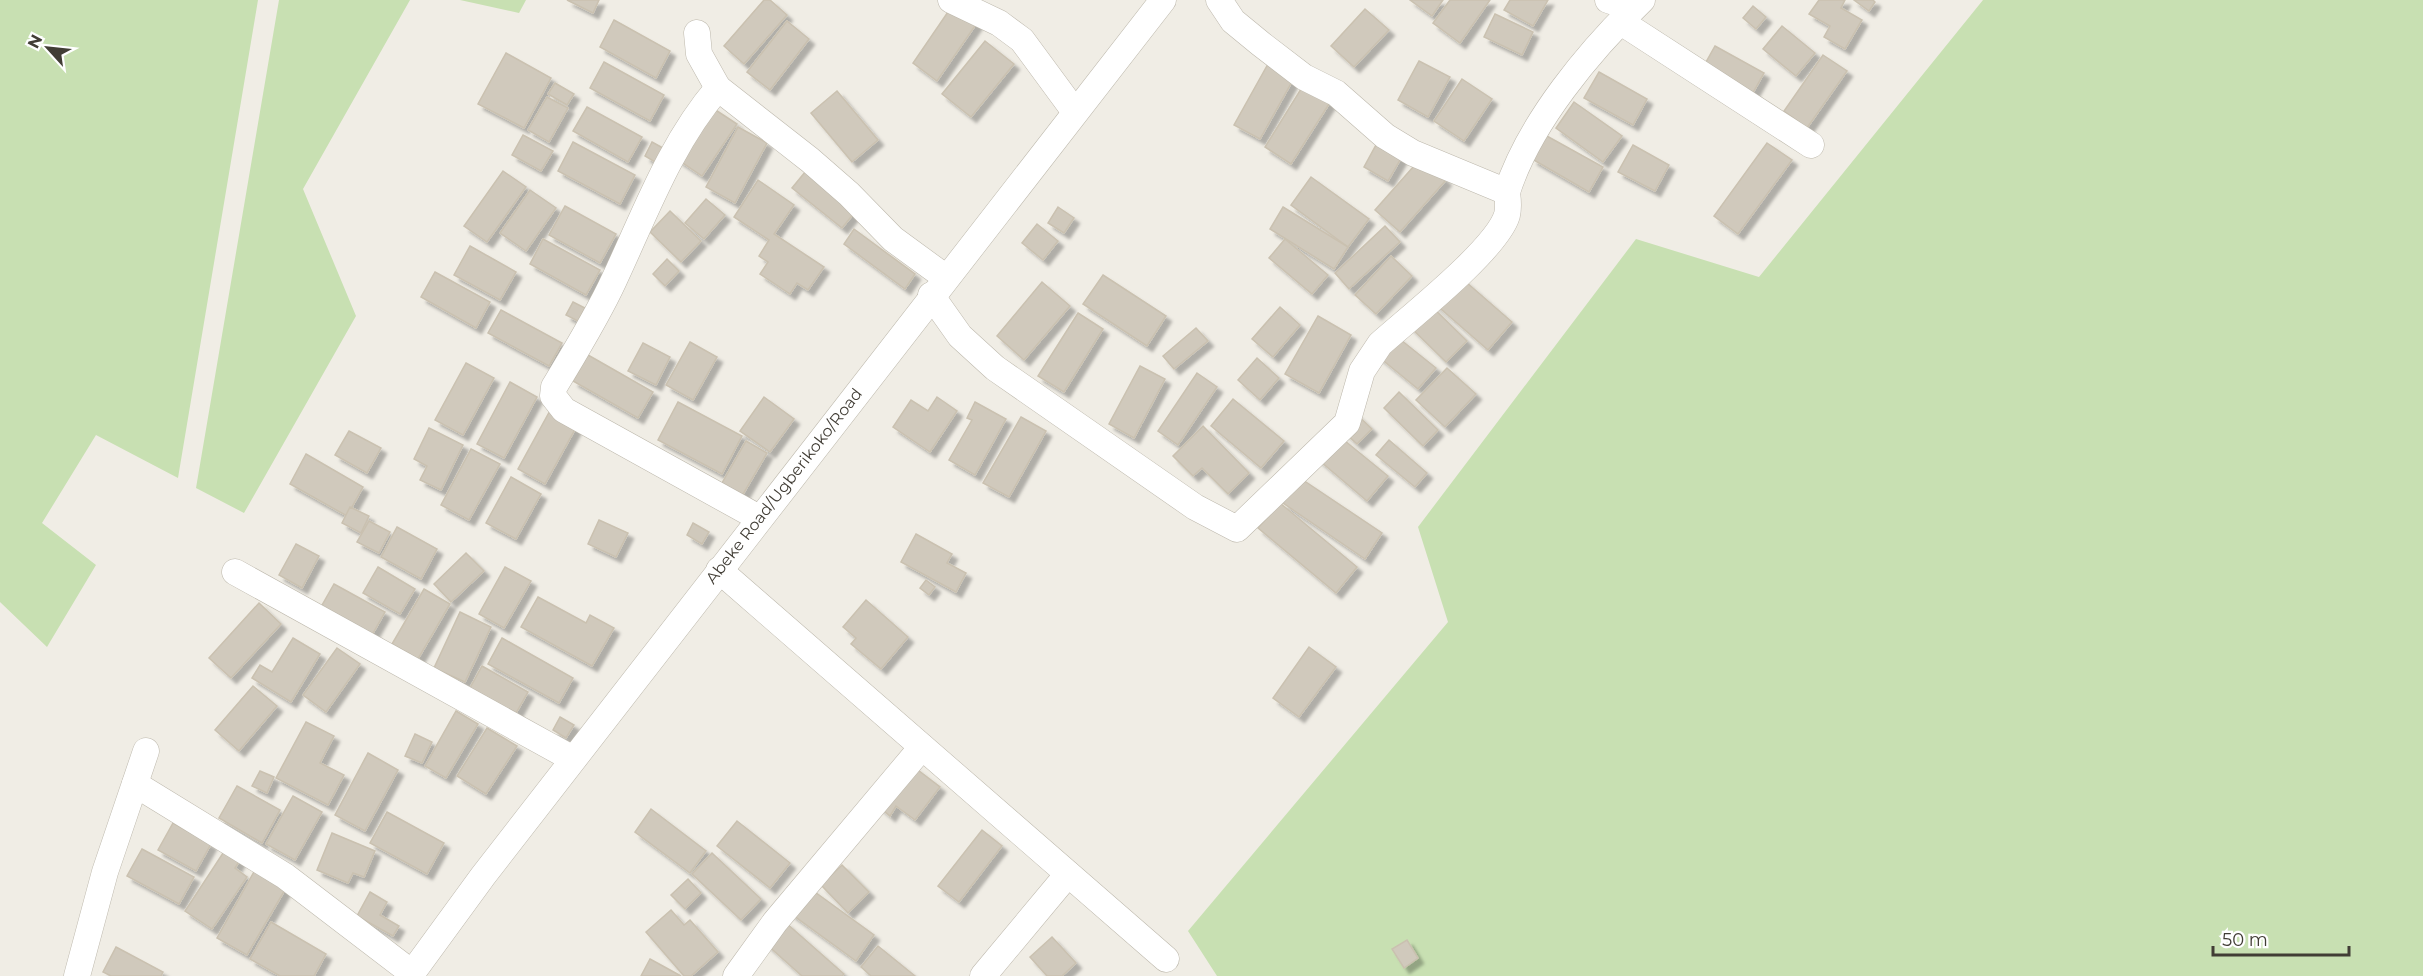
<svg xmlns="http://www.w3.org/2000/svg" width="2423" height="976" font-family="Montserrat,sans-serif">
<defs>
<filter id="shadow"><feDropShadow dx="5.5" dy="5.5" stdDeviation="1.5" flood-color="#0004"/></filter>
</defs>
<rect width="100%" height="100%" fill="#f0ede5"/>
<g fill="#c8e0b2">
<path d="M0 0H258L178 478 96 435 42 523 96 565 47 647 0 602Z"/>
<path d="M279 0H410L303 189 356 316 244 513 196 488Z"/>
<path d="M460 0H526L519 13Z"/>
<path d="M1983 0H2423V976H1217L1188 931 1448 622 1418 527 1636 239 1759 277Z"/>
</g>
<g fill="#d0c9bc" stroke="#cac1b0" stroke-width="1.5" filter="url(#shadow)">
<path d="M567 0H599L593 13Z"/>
<path d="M764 0H770L787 15 744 64 724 46Z"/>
<path d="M1410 0H1443L1432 16Z"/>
<path d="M1450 0H1490L1460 43 1433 23Z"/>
<path d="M1510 0H1548L1533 26 1504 10Z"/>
<path d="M1819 0H1845L1841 8 1862 20 1845 49 1824 37 1830 26 1809 14Z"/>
<path d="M1854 0H1873L1875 2 1869 11Z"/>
<path d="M952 6 977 23 937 81 913 63Z"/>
<path d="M1753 6 1766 17 1756 29 1743 18Z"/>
<path d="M1365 9 1389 30 1354 67 1331 46Z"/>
<path d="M1495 14 1533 32 1522 55 1484 37Z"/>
<path d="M614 20 670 51 656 78 600 47Z"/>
<path d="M787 21 809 39 770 90 747 72Z"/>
<path d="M1782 26 1815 53 1796 76 1763 49Z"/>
<path d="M985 41 1014 64 971 117 942 94Z"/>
<path d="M1715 46 1764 73 1750 98 1701 71Z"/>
<path d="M506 53 551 78 524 128 478 104Z"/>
<path d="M1823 55 1847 71 1807 128 1784 111Z"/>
<path d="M1419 61 1450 77 1428 117 1398 100Z"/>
<path d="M604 62 664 95 650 121 590 88Z"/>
<path d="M1268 64 1294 78 1260 139 1234 125Z"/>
<path d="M1599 72 1647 99 1633 125 1584 98Z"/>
<path d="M1309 76 1336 93 1291 164 1265 147Z"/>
<path d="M1462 79 1492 99 1464 141 1434 121Z"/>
<path d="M555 83 574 94 567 105 548 94Z"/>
<path d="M837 91 878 140 852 162 811 113Z"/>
<path d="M547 97 568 108 549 142 528 130Z"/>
<path d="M1574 102 1622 136 1603 162 1556 128Z"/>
<path d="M587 107 642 137 628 162 573 131Z"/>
<path d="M711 107 737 124 702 176 677 159Z"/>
<path d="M738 127 767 143 735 203 706 187Z"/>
<path d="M1383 132 1408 146 1388 181 1364 167Z"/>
<path d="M523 135 553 151 541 171 512 155Z"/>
<path d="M1545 135 1603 167 1589 192 1532 159Z"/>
<path d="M573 142 635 175 620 204 558 171Z"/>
<path d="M652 142 663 148 655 162 645 156Z"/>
<path d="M1767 143 1792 160 1738 234 1714 216Z"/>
<path d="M1633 145 1669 165 1655 191 1618 172Z"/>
<path d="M1421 158 1446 180 1400 232 1375 210Z"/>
<path d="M810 166 860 206 842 228 792 188Z"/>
<path d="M503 171 526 187 487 242 464 226Z"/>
<path d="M1311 177 1369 219 1348 247 1291 205Z"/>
<path d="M758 180 794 205 774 234 824 267 808 290 797 283 790 294 760 274 768 262 759 256 769 240 734 217Z"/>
<path d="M530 190 556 208 526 251 500 233Z"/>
<path d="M706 199 725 215 704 239 685 223Z"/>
<path d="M565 206 616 234 600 263 549 235Z"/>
<path d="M1058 207 1074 218 1064 233 1048 223Z"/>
<path d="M1283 207 1348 247 1334 269 1270 229Z"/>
<path d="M670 211 701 241 681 262 650 232Z"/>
<path d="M1037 224 1058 241 1043 260 1022 243Z"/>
<path d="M1385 226 1400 242 1349 289 1335 273Z"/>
<path d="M854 229 915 274 905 289 844 244Z"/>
<path d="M543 239 600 270 586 295 530 264Z"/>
<path d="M1285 239 1328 275 1312 294 1269 258Z"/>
<path d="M470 246 516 272 500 300 454 275Z"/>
<path d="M1391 256 1412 276 1376 314 1355 295Z"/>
<path d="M667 259 679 271 665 286 653 274Z"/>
<path d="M435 272 490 302 476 328 421 297Z"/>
<path d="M1103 275 1166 316 1147 346 1083 304Z"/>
<path d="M1458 275 1512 322 1488 350 1434 303Z"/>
<path d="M1042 282 1070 306 1024 360 997 336Z"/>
<path d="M1425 300 1467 341 1446 362 1404 321Z"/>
<path d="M573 302 585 308 578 321 566 315Z"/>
<path d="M1280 307 1300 325 1273 357 1252 339Z"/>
<path d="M501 310 562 343 549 366 488 333Z"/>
<path d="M1078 313 1103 329 1064 392 1038 376Z"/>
<path d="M1318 316 1351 335 1319 393 1285 374Z"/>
<path d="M1196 328 1208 341 1174 369 1163 356Z"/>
<path d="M1391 332 1436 368 1418 389 1374 353Z"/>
<path d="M690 342 717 357 693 400 666 385Z"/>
<path d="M643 343 670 357 656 385 628 371Z"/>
<path d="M588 355 653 392 638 418 573 381Z"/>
<path d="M1257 358 1279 378 1260 400 1238 380Z"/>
<path d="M466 363 494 378 463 435 435 420Z"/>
<path d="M1140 366 1165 379 1134 438 1109 424Z"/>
<path d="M1447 368 1476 394 1445 427 1416 400Z"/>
<path d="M1197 373 1217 387 1178 445 1158 431Z"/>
<path d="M510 382 537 397 504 458 477 444Z"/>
<path d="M1399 392 1438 430 1423 446 1384 408Z"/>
<path d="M764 397 794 419 770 452 740 431Z"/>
<path d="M937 397 957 411 930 452 893 427 911 400 928 411Z"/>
<path d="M1233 399 1284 441 1261 468 1211 426Z"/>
<path d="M678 402 742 436 722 474 658 440Z"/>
<path d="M975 402 1006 419 975 475 949 460 972 420 967 418Z"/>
<path d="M1348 406 1372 429 1357 444 1333 422Z"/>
<path d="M552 407 579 422 545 484 518 469Z"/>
<path d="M1021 417 1046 431 1009 497 983 483Z"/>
<path d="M1203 426 1249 473 1228 494 1202 468 1193 476 1173 456Z"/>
<path d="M429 428 463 445 441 490 420 480 427 466 414 459Z"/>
<path d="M349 431 381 448 367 473 335 455Z"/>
<path d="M1334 432 1388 476 1367 501 1314 456Z"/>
<path d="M1389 440 1427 473 1415 487 1376 455Z"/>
<path d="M746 441 767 453 742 496 722 483Z"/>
<path d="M471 449 500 464 469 520 441 505Z"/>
<path d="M306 454 363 487 347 516 290 484Z"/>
<path d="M511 477 541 494 516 539 486 523Z"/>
<path d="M1300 478 1382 533 1365 559 1283 503Z"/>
<path d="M1280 503 1357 567 1336 593 1258 528Z"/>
<path d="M350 507 369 516 361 533 342 523Z"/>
<path d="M599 520 628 533 616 557 588 544Z"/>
<path d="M369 521 390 532 379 553 357 542Z"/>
<path d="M693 523 709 532 702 544 687 535Z"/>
<path d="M397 527 437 549 421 579 381 557Z"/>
<path d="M916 534 952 554 947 563 966 573 956 592 901 562Z"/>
<path d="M296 544 319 556 302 588 279 575Z"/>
<path d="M466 553 484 571 451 602 434 584Z"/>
<path d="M378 567 415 589 400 614 363 593Z"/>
<path d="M505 567 531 581 504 628 479 614Z"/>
<path d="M926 580 935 587 929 595 920 588Z"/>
<path d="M334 584 385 612 372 635 321 607Z"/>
<path d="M424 589 450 604 418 659 392 644Z"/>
<path d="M538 597 586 623 590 615 614 628 592 666 521 627Z"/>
<path d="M866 600 908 637 881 669 851 644 856 638 843 627Z"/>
<path d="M259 603 281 624 231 678 209 658Z"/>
<path d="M460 612 491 627 465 682 434 668Z"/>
<path d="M293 638 320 654 291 702 252 678 260 665 272 672Z"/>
<path d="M502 638 573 678 559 703 488 664Z"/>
<path d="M1309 647 1336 667 1299 717 1273 698Z"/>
<path d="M337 648 360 664 326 712 303 695Z"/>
<path d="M482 666 528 692 516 713 470 688Z"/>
<path d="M253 686 277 706 239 751 215 730Z"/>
<path d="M456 711 478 724 446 778 425 766Z"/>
<path d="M560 717 574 725 566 738 553 730Z"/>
<path d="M306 722 334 736 320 763 344 775 328 805 276 778Z"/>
<path d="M487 728 517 746 486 794 457 776Z"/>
<path d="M415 734 432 742 422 763 405 756Z"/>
<path d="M368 753 398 770 365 831 335 815Z"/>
<path d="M910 764 940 787 915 820 896 806 890 816 878 806Z"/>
<path d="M260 771 274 777 267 793 252 786Z"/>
<path d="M237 786 280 810 262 843 219 818Z"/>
<path d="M293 796 322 812 295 860 266 844Z"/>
<path d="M651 809 706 851 690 873 635 832Z"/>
<path d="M387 812 444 843 427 874 370 843Z"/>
<path d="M737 821 790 863 770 888 717 846Z"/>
<path d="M173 823 211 844 196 871 158 850Z"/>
<path d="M982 830 1002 846 959 902 938 886Z"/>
<path d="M332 833 375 851 364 877 353 873 348 883 317 870Z"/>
<path d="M142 849 194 877 179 904 127 876Z"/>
<path d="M225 850 240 860 235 868 247 877 212 929 185 911Z"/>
<path d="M712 853 761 899 741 920 692 874Z"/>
<path d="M842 865 869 892 848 913 821 885Z"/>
<path d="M255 870 286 888 247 955 217 938Z"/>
<path d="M688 879 701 893 685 909 671 895Z"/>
<path d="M808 887 874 935 856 961 790 913Z"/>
<path d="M370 892 387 902 380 915 399 926 393 936 357 916Z"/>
<path d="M671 910 684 925 690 920 718 952 691 976H684L646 932Z"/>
<path d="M271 922 326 954 314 976H280L250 959Z"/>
<path d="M785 922 844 974 842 976H802L765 943Z"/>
<path d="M1052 937 1076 963 1062 976H1047L1030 957Z"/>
<path d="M1407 940 1418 958 1404 968 1392 949Z"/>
<path d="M878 946 915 976H871L861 967Z"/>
<path d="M116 947 163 972 161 976H111L103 972Z"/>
<path d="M650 959 681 976H641Z"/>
</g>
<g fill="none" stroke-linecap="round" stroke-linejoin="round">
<g stroke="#bdb8ac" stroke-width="27">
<g id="minor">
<path d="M951 0 999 23 1022 40 1075 112"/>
<path d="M1219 0 1233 21 1261 44 1304 77 1336 93 1385 136 1413 153 1507 192C1529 123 1590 50 1642 0"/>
<path d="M1608 0 1633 8"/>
<path d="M1621 22 1811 145"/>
<path d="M697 33 699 54 718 88"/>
<path d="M931 295 960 336 995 368 1195 507 1237 529 1347 423 1362 371 1380 344C1409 318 1497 249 1507 215 1509 207 1508 200 1507 192"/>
<path d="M759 518 564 410 553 396 554 387C575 352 597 317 614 280 645 214 670 144 718 88L810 160 849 194 893 239 945 277"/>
<path d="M719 570 1166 959"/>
<path d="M235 572 573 759"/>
<path d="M135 784 285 876 412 973"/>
<path d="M77 976 105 872 146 751"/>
<path d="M410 976 483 876 1163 0"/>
<path d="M736 976 775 922 922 747"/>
<path d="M983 976 1068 874"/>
</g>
</g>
<use href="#minor" stroke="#fff" stroke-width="26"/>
</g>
<g text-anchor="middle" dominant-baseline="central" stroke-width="4.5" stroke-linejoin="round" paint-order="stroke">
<g font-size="16" fill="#413d35" stroke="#fff">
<text transform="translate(784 486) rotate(-52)">Abeke Road/Ugberikoko/Road</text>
</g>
</g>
<g transform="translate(48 48) rotate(297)" stroke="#ffffff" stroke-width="4.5" paint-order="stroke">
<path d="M0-4.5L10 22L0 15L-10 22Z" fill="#413d35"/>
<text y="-9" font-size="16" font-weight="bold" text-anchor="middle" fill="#413d35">N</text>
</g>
<path d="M2213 946v9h136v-9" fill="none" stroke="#413d35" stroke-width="3"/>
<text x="2222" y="946" font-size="18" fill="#413d35" stroke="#ffffff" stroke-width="4.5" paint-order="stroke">50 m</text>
</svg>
